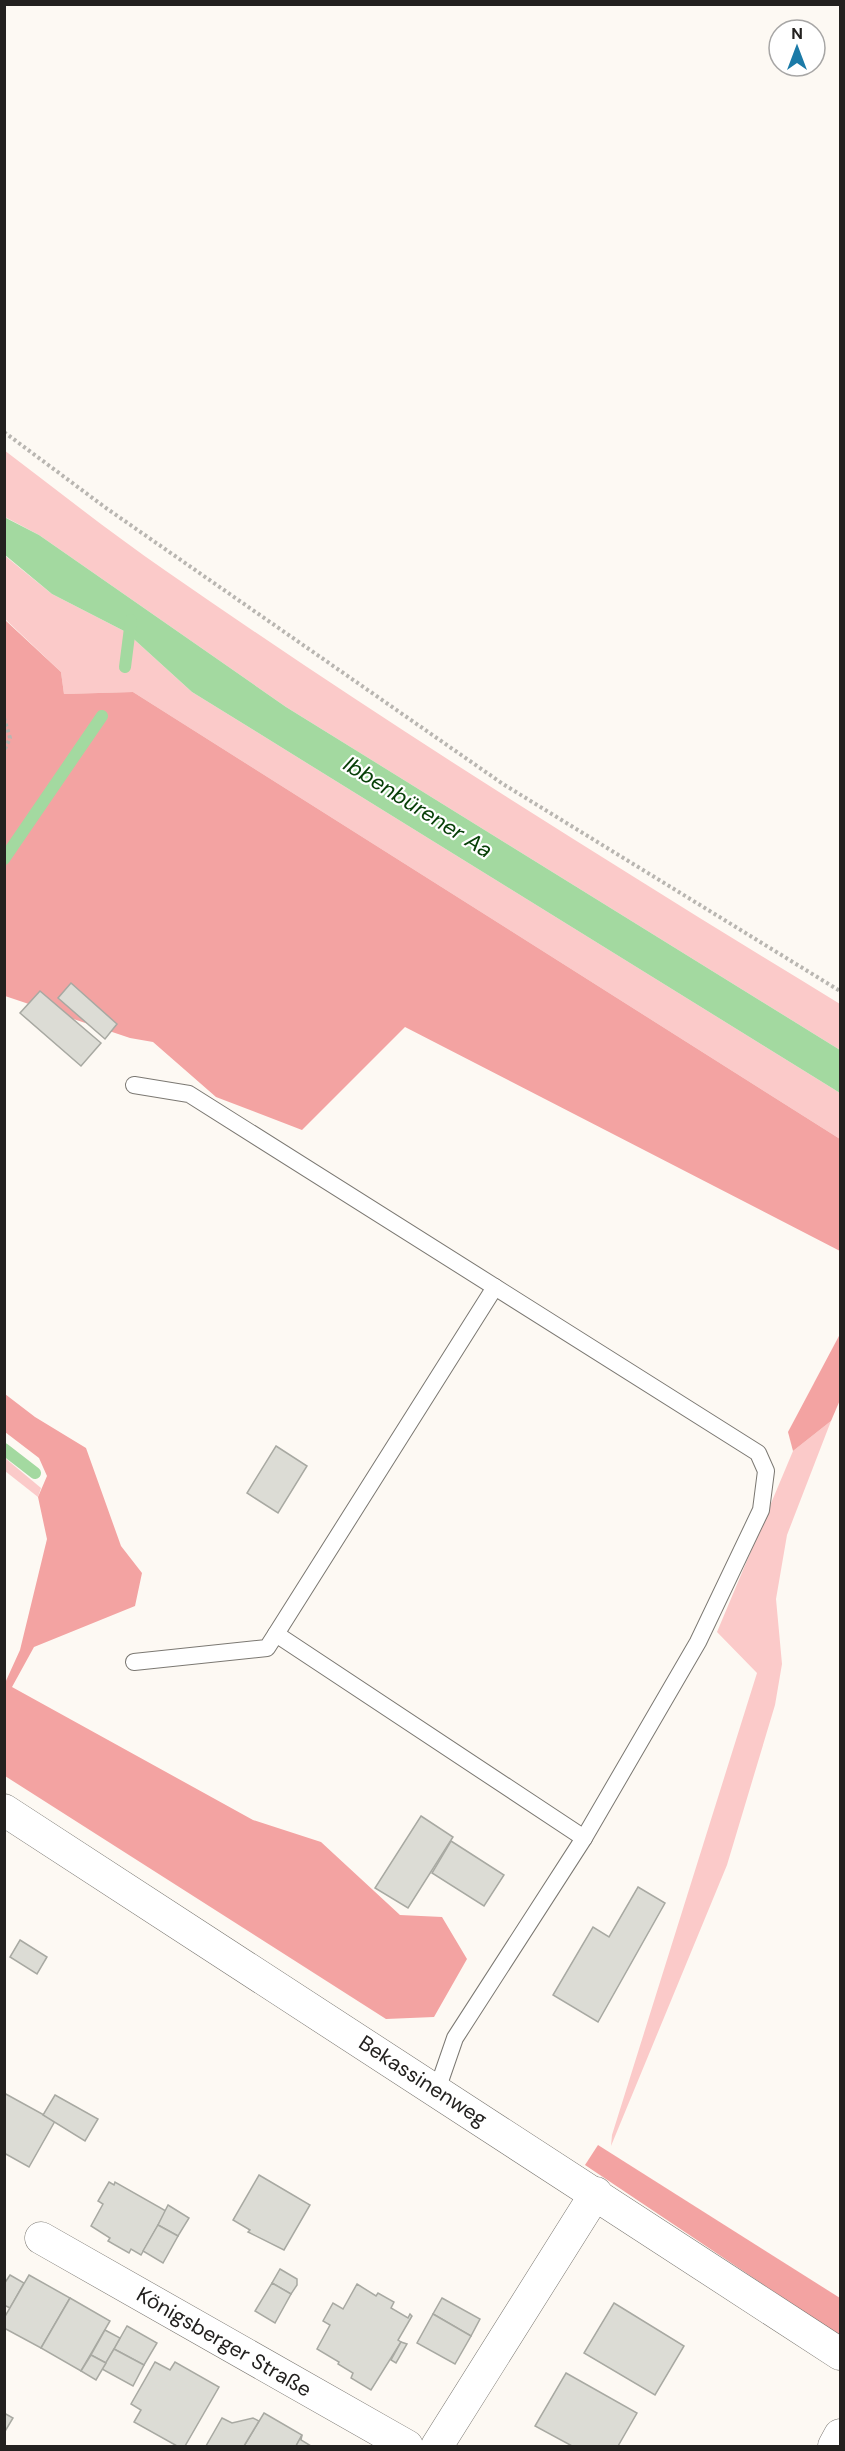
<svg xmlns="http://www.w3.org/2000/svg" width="845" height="2451" font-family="'DM Sans',sans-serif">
<rect width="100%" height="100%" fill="#fdf9f3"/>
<g fill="#fbcac9">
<path d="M4 450C58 491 111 533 166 571 386 724 612 865 840 1004V1050L286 707 39 535 5 517Z"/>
<path d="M4 555 52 594 126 632 192 692 840 1093V1139L133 692 64 694 61 672 5 619Z"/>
<path d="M831 1421 787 1535 776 1599 782 1664 775 1705 727 1865 611 2146 612 2135 757 1673 717 1632 793 1451Z"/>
<path d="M5 1458 41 1488 38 1497 5 1471Z"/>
</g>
<g fill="#f3a3a2">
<path d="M4 619 61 672 64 694 133 692 840 1139V1251L405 1027 302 1130 216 1097 153 1042 130 1038 5 996Z"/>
<path d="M840 1334V1400L831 1421 793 1451 788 1432Z"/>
<path d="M5 1394 35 1417 86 1448 121 1546 142 1573 135 1606 34 1647 12 1687 253 1820 321 1842 400 1915 442 1917 467 1959 434 2017 386 2019 5 1776V1683L20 1650 47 1539 38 1497 47 1476 39 1458 5 1432Z"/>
<path d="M598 2145 840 2298V2336L585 2165Z"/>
</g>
<path fill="#a3d9a0" d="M4 517 39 535 286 707 840 1050V1093L192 692 126 632 52 594 5 555Z"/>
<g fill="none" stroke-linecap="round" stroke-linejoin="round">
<g stroke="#a3d9a0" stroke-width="12">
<path d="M125 667 131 620"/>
<path d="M4 859 102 716"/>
<path d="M4 1449 35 1473"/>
</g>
</g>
<g fill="#dcdcd5" stroke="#a8a9a2" stroke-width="1.5">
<path d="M71 983 117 1024 105 1039 58 998Z"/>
<path d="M40 991 101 1043 81 1066 20 1013Z"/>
<path d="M276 1446 307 1466 278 1513 247 1493Z"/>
<path d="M421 1816 453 1837 408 1908 375 1888Z"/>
<path d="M451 1841 504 1875 484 1906 432 1873Z"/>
<path d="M638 1887 665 1903 598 2022 553 1995 593 1927 609 1937Z"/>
<path d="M20 1940 47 1957 37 1974 10 1957Z"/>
<path d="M4 2093 55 2121 29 2167 4 2153Z"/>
<path d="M55 2095 98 2119 85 2141 43 2115Z"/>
<path d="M259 2175 310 2205 284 2250 248 2232 250 2230 233 2220Z"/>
<path d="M109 2182 114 2185 115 2182 166 2211 141 2255 131 2249 129 2253 108 2241 110 2238 91 2226 103 2204 98 2201Z"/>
<path d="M168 2205 189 2218 178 2236 158 2225Z"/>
<path d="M158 2225 178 2236 163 2263 143 2251Z"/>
<path d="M280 2269 297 2279V2285L291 2294 272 2283Z"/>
<path d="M10 2275 24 2283 10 2308 4 2305V2284Z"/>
<path d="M29 2275 70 2298 41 2348 4 2328V2318Z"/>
<path d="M272 2283 291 2294 275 2323 255 2311Z"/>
<path d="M357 2284 376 2296 378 2293 394 2302 391 2308 408 2318 410 2314 412 2316 398 2340 401 2342 371 2390 351 2378 353 2373 338 2364 339 2362 317 2349 330 2325 323 2321 333 2303 343 2309Z"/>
<path d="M70 2298 110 2321 81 2371 41 2348Z"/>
<path d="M442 2298 480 2319 471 2336 433 2314Z"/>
<path d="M614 2303 684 2346 655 2395 584 2353Z"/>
<path d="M433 2314 471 2336 455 2364 417 2343Z"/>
<path d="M127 2326 157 2343 144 2365 114 2349Z"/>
<path d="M105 2330 120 2338 106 2363 91 2355Z"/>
<path d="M401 2342 407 2344 396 2363 391 2360Z"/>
<path d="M114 2349 144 2365 133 2386 102 2369Z"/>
<path d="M91 2355 106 2363 96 2380 81 2371Z"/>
<path d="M155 2362 170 2370 175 2362 219 2387 185 2446H177L134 2422 141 2410 131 2404Z"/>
<path d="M566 2373 637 2413 618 2446H572L535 2426Z"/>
<path d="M4 2413 13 2418 4 2433Z"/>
<path d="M264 2413 302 2435 296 2446H244Z"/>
<path d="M222 2418 232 2423 253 2418 259 2421 244 2446H206Z"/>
<path d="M302 2435 301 2440 311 2446H296Z"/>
</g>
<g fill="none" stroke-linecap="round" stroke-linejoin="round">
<g stroke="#7b7872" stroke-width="18">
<g id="service">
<path d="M134 1085 189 1094 758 1453 766 1471 761 1510 698 1642 584 1838 455 2038 437 2090"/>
<path d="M495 1287 276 1634 584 1838"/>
<path d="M134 1662 267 1648 276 1634"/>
</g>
</g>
<g stroke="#7b7872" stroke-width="33">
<g id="minor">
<path d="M4 1810 840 2354"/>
<path d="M41 2238 407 2446"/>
<path d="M437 2446 596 2193"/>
<path d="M834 2446 840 2435"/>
</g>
</g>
<g stroke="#b9b6b1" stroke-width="4" stroke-dasharray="3 3" stroke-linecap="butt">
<path d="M4 432 106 508 503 784 840 991"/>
<path d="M4 718 10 738 4 751"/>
</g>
<use href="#service" stroke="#fff" stroke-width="16"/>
<use href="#minor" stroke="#fff" stroke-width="32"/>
</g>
<g text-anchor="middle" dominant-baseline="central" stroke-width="4.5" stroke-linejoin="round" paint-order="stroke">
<g font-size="21" fill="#23211f" stroke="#fff">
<text transform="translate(423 2081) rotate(33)">Bekassinenweg</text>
<text transform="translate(224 2342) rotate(30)">Königsberger Straße</text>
</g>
<g font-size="22" font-style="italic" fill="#084008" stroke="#fff">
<text transform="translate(418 807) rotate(32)">Ibbenbürener Aa</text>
</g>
</g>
<rect width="845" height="2451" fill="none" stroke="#23211f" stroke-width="12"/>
<g transform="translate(797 48)"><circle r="28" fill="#ffffff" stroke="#a7a6a5" stroke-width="1.5"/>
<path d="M0-4.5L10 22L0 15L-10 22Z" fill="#1b7aa7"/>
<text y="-9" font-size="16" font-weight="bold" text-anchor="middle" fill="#23211f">N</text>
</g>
</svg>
